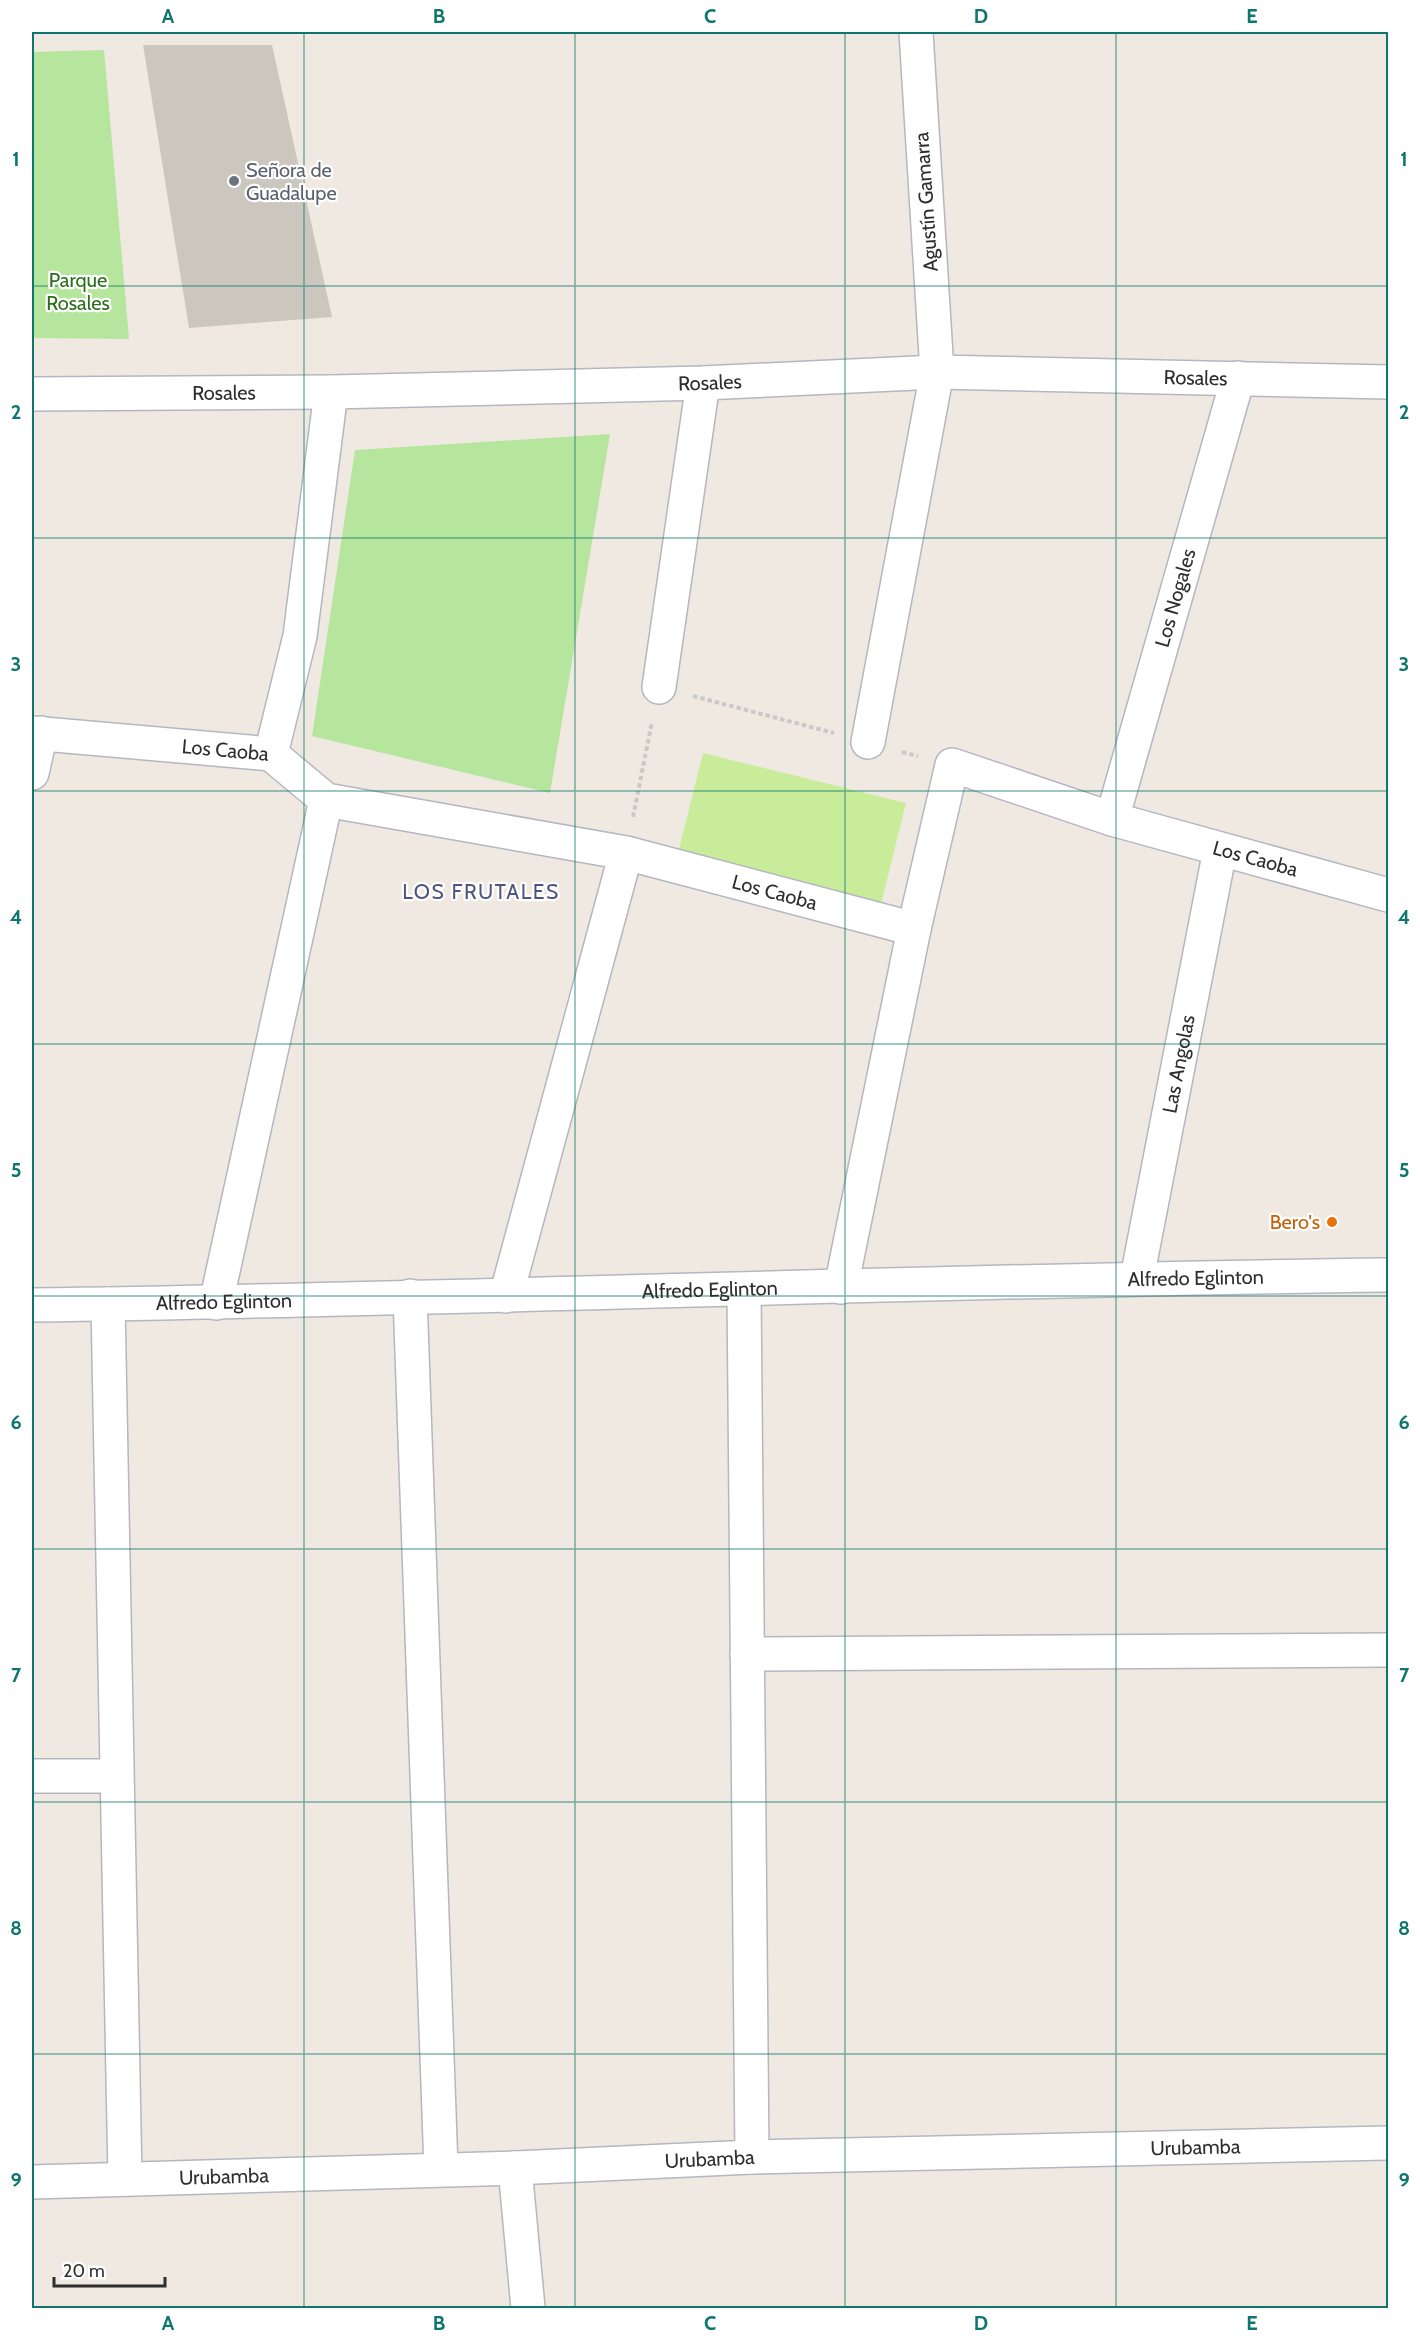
<svg xmlns="http://www.w3.org/2000/svg" width="1420" height="2340" font-family="Cabin,sans-serif">
<rect width="100%" height="100%" fill="#efe9e1"/>
<g fill="#b6e59e">
<path d="M104 50 129 339 32 338V52Z"/>
<path d="M610 434 550 793 312 736 355 450Z"/>
</g>
<path fill="#c9ec9a" d="M703 753 906 803 881 904 678 853Z"/>
<path fill="#cbc7bf" d="M143 45H272L332 317 189 328Z"/>
<g fill="none" stroke-linecap="round" stroke-linejoin="round">
<g stroke="#b4b7c1" stroke-width="36">
<g id="street">
<path id="s1" d="M32 394 331 392 703 383 937 372 1388 382"/>
<path d="M659 687 703 383"/>
<path id="s2" d="M32 733 271 754 326 800 626 853 914 929 952 765 1112 819 1388 895"/>
<path d="M868 742 937 372 916 32"/>
<path d="M271 754 300 636 331 392"/>
<path d="M32 773 41 733"/>
<path id="s3" d="M1112 819 1238 378"/>
<path id="s4" d="M1137 1278 1220 850"/>
<path d="M841 1287 914 929"/>
<path d="M744 1290 752 2157"/>
<path d="M410 1296 441 2169"/>
<path d="M506 1296 626 853"/>
<path d="M216 1303 326 800"/>
<path d="M108 1304 125 2179"/>
<path d="M747 1654 1388 1650"/>
<path d="M32 1776H115"/>
<path d="M515 2168 528 2308"/>
<path id="s5" d="M32 2182 515 2168 752 2157 1388 2143"/>
</g>
</g>
<g stroke="#b4b7c1" stroke-width="36">
<g id="secondary">
<path id="s6" d="M32 1305C484 1299 936 1280 1388 1275"/>
</g>
</g>
<g stroke="#c9c9c9" stroke-width="4" stroke-dasharray="4.5 3" stroke-linecap="butt">
<path d="M693 696 834 733"/>
<path d="M902 752 918 756"/>
<path d="M633 817 652 722"/>
</g>
<use href="#street" stroke="#fff" stroke-width="33"/>
<use href="#secondary" stroke="#fff" stroke-width="33"/>
</g>
<path fill="none" stroke="#0f766e" stroke-width="1.5" stroke-opacity="0.55" d="M304 32V2308M575 32V2308M845 32V2308M1116 32V2308M32 286H1388M32 538H1388M32 791H1388M32 1044H1388M32 1296H1388M32 1549H1388M32 1802H1388M32 2054H1388"/>
<circle fill="#6b7280" stroke="#fff" stroke-width="2" cx="234" cy="181" r="6"/>
<circle fill="#e8710a" stroke="#fff" stroke-width="2" cx="1332" cy="1222" r="6"/>
<g text-anchor="middle" dominant-baseline="central" stroke-width="4.5" stroke-linejoin="round" paint-order="stroke">
<g font-size="20" fill="#5b616d" stroke="#fff" text-anchor="start">
<text x="246" y="170">Señora de<tspan x="246" dy="23">Guadalupe</tspan></text>
</g>
<g font-size="20" fill="#2e2e2e" stroke="#fff">
<text transform="translate(926 202) rotate(-94)">Agustín Gamarra</text>
<text stroke="none"><textPath href="#s1" startOffset="1164">Rosales</textPath></text>
<text stroke="none"><textPath href="#s1" startOffset="678">Rosales</textPath></text>
<text stroke="none"><textPath href="#s1" startOffset="192">Rosales</textPath></text>
<text stroke="none"><textPath href="#s3" startOffset="230">Los Nogales</textPath></text>
<text stroke="none"><textPath href="#s2" startOffset="194">Los Caoba</textPath></text>
<text stroke="none"><textPath href="#s2" startOffset="1400">Los Caoba</textPath></text>
<text stroke="none"><textPath href="#s2" startOffset="770">Los Caoba</textPath></text>
<text stroke="none"><textPath href="#s4" startOffset="218">Las Angolas</textPath></text>
<text stroke="none"><textPath href="#s6" startOffset="1164">Alfredo Eglinton</textPath></text>
<text stroke="none"><textPath href="#s6" startOffset="678">Alfredo Eglinton</textPath></text>
<text stroke="none"><textPath href="#s6" startOffset="192">Alfredo Eglinton</textPath></text>
<text stroke="none"><textPath href="#s5" startOffset="1164">Urubamba</textPath></text>
<text stroke="none"><textPath href="#s5" startOffset="678">Urubamba</textPath></text>
<text stroke="none"><textPath href="#s5" startOffset="192">Urubamba</textPath></text>
</g>
<g font-size="20" fill="#2c6e1b" stroke="#fff">
<text x="78" y="280">Parque<tspan x="78" dy="23">Rosales</tspan></text>
</g>
<g font-size="20" fill="#c56008" stroke="#fff" text-anchor="end">
<text x="1320" y="1222">Bero's</text>
</g>
<g font-size="21" letter-spacing="1.5" fill="#4d5680" stroke="#fff">
<text x="481" y="891">LOS FRUTALES</text>
</g>
</g>
<rect width="1420" height="2340" fill="none" stroke="#ffffff" stroke-width="66"/>
<path d="M54 2277v9h111v-9" fill="none" stroke="#2e2e2e" stroke-width="3"/>
<text x="63" y="2277" font-size="18" fill="#2e2e2e" stroke="#ffffff" stroke-width="4.5" paint-order="stroke">20 m</text>
<rect x="33" y="33" width="1354" height="2274" fill="none" stroke="#0f766e" stroke-width="2"/>
<g font-size="20" text-anchor="middle" font-weight="bold" fill="#0f766e">
<text x="168" y="23">A</text>
<text x="439" y="23">B</text>
<text x="710" y="23">C</text>
<text x="981" y="23">D</text>
<text x="1252" y="23">E</text>
<text x="16" y="166">1</text>
<text x="1404" y="166">1</text>
<text x="16" y="419">2</text>
<text x="1404" y="419">2</text>
<text x="16" y="671">3</text>
<text x="1404" y="671">3</text>
<text x="16" y="924">4</text>
<text x="1404" y="924">4</text>
<text x="16" y="1177">5</text>
<text x="1404" y="1177">5</text>
<text x="16" y="1429">6</text>
<text x="1404" y="1429">6</text>
<text x="16" y="1682">7</text>
<text x="1404" y="1682">7</text>
<text x="16" y="1935">8</text>
<text x="1404" y="1935">8</text>
<text x="16" y="2187">9</text>
<text x="1404" y="2187">9</text>
<text x="168" y="2330">A</text>
<text x="439" y="2330">B</text>
<text x="710" y="2330">C</text>
<text x="981" y="2330">D</text>
<text x="1252" y="2330">E</text>
</g>
</svg>
